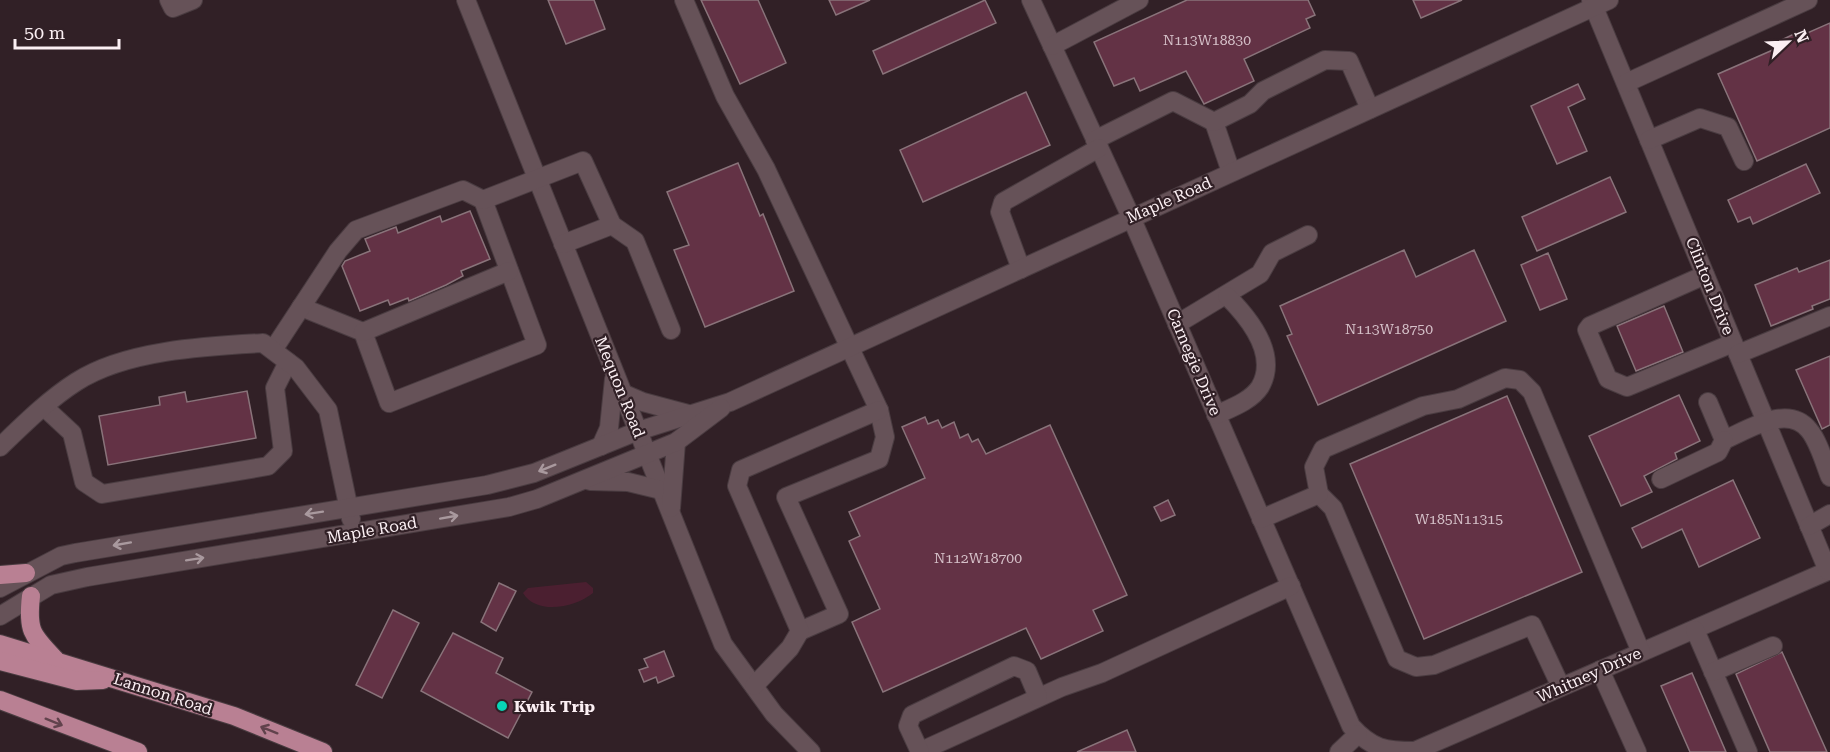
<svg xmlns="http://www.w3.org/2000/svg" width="1830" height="752" font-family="'Roboto Serif',serif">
<rect width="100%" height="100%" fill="#312026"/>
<path fill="#4b1f30" d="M586 582 593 588V593C576 607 537 616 523 593L528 588Z"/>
<g fill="#633245" stroke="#89737a" stroke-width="1.5">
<path d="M548 0H594L605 29 566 44Z"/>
<path d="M701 0H758L786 63 740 84Z"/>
<path d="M829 0H870L836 15Z"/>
<path d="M985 0 996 23 883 74 873 51Z"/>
<path d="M1187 0H1308L1315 15 1306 19 1310 28 1244 59 1254 81 1204 104 1186 71 1140 91 1134 78 1114 86 1094 42Z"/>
<path d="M1413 0H1462L1421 18Z"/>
<path d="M1830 23V128L1757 161 1718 74 1775 49 1773 44 1794 34 1796 38Z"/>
<path d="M1578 84 1585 99 1568 107 1587 151 1557 164 1531 106Z"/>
<path d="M1026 92 1050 145 923 202 900 150Z"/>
<path d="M738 163 760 216 763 214 794 291 705 327 674 250 689 245 667 192Z"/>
<path d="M1806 164 1820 193 1753 224 1750 217 1738 222 1728 200Z"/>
<path d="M1610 177 1626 212 1537 251 1522 217Z"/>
<path d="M470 211 490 259 461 271 463 276 446 285 409 301 408 298 390 305 388 300 360 311 342 266 345 261 370 251 365 239 396 227 398 233 440 216 442 222Z"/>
<path d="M1404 250 1416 277 1474 250 1506 321 1318 405 1287 336 1292 334 1280 306Z"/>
<path d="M1548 253 1567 299 1540 310 1521 265Z"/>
<path d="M1830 260V299L1812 306 1813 309 1771 326 1755 285 1797 268 1799 272Z"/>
<path d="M1664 306 1683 352 1636 371 1617 326Z"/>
<path d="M1830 356V425L1822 429 1796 370Z"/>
<path d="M247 391 256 438 108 465 99 416 160 405 159 397 185 392 187 402Z"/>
<path d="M1679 395 1700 441 1675 453 1677 459 1644 476 1652 492 1621 506 1589 436Z"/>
<path d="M1507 396 1582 572 1424 639 1350 464Z"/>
<path d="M925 417 928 424 938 420 942 428 954 422 960 438 968 434 972 442 978 439 986 454 1050 425 1127 595 1093 610 1103 631 1041 659 1026 628 883 692 852 622 880 609 849 541 860 536 849 512 925 478 902 427Z"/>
<path d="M1733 480 1760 538 1699 567 1682 529 1642 548 1632 528Z"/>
<path d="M1168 500 1175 515 1161 521 1154 507Z"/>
<path d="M499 583 516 591 496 631 481 622Z"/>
<path d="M393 610 419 623 382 698 356 685Z"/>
<path d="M453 633 503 658 496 673 532 692 508 738 421 691Z"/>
<path d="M664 651 674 676 658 683 656 677 644 682 639 670 648 667 644 659Z"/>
<path d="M1782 652 1827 752H1770L1736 674Z"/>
<path d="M1692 673 1726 752H1690L1661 686Z"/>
<path d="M1127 730 1136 752H1077Z"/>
</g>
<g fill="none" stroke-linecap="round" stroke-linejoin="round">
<g stroke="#4a3c41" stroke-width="20">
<g id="minor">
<path d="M169 0 173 8 193 0"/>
<path d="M466 0 723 644 774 714 811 752"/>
<path d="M684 0 725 96 766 169 879 410 885 437 879 459 786 497 839 614 800 631"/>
<path d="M1031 0 1131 217 1351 726C1372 749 1385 751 1415 751L1830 570"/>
<path d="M1591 0 1828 571"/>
<path d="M1052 46 1139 0"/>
<path d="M1626 83 1808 0"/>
<path d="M1214 122 1231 172"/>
<path d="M1095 140 1173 101 1214 122 1250 104 1263 91 1325 60 1349 61 1370 109"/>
<path d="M1649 140 1700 118 1728 127 1744 161"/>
<path d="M612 225 635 241 671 330"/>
<path d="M1021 269 1000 212 1003 202 1099 148"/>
<path d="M1705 275 1590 326 1587 330 1608 379 1627 387 1733 343"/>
<path d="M301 307 363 332 389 403 537 345 483 200"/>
<path d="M1177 324 1260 274 1272 253 1308 235"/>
<path d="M363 332 509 271"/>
<path d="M273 350 338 251 356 230 463 190 483 200 583 161 612 225 563 244"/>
<path d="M1738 354 1830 316"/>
<path d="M622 393 643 402 688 414"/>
<path d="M1708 402 1724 440C1748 430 1788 403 1809 430 1819 442 1824 462 1830 477"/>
<path d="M44 407 72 433 84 482 102 494 268 466 283 451 275 388 288 362"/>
<path d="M1216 415C1231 408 1251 401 1260 387 1279 354 1249 318 1227 296"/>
<path d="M601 446 609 428 614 379"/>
<path d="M0 447C24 424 48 400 76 382 125 350 207 346 263 343L296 368 328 410 351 519"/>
<path d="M1661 479 1718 452 1724 440"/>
<path d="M590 481 628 482 661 490"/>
<path d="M1319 494 1333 508 1397 659 1416 667 1434 665 1532 625 1561 687"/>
<path d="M671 508 676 442"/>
<path d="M1261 519 1319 494 1314 467 1323 449 1423 406 1458 399 1505 378 1520 380 1532 392 1641 652"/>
<path d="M1809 526 1830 514"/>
<path d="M0 588 61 556 75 553 487 485 534 473 638 431 730 402 1609 0"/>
<path d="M0 616 51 585 87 577 509 507 537 499 676 442 721 408"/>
<path d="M1695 630 1748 752"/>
<path d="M1600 670 1637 752"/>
<path d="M1713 672 1773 646"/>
<path d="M754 686 790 648 800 631 737 486 741 470 879 410"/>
<path d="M919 752 1062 687 1102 673 1291 586"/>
<path d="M920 752 908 726 912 715 1014 666 1027 671 1038 697"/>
<path d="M1339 752 1358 734"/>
</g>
</g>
<g stroke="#4a3c41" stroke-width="20">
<g id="major">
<path d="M0 575 26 573"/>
<path d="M31 596C27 631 32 635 55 659"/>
<path d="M0 644 234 716 323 752"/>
<path d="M0 661 77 681 103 680"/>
<path d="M0 700 138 752"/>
</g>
</g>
<use href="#minor" stroke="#665258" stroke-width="18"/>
<use href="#major" stroke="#b98093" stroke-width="18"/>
</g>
<defs><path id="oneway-shaft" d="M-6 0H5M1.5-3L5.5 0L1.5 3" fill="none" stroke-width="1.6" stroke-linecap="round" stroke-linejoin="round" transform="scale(1.5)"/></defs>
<g stroke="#a9999e">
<use href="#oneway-shaft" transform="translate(547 468) rotate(158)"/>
<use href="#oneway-shaft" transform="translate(314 513) rotate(171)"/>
<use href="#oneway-shaft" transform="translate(449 517) rotate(-10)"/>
<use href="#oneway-shaft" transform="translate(122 544) rotate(170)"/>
<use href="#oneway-shaft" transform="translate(195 559) rotate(-9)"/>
</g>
<g stroke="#61424c">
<use href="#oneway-shaft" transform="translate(54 722) rotate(22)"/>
<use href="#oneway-shaft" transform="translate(269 730) rotate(-158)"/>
</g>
<circle fill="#07d5b6" stroke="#312026" stroke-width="2" cx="502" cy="706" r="6"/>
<g text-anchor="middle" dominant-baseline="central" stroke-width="4.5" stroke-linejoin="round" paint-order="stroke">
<g font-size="14" fill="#d5c0c8">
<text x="1207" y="40">N113W18830</text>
<text x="1389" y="329">N113W18750</text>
<text x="1459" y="519">W185N11315</text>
<text x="978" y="558">N112W18700</text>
</g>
<g font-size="16" fill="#fbeff3" stroke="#312026">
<text transform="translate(1169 200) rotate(-24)">Maple Road</text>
<text transform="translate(1710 286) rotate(68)">Clinton Drive</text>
<text transform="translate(1194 362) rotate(67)">Carnegie Drive</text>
<text transform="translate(620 387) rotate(68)">Mequon Road</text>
<text transform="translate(372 530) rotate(-10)">Maple Road</text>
<text transform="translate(1589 675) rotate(-24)">Whitney Drive</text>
<text transform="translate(163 694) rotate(18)">Lannon Road</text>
</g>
<g font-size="16" font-weight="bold" fill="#fbeff3" stroke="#312026" text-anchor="start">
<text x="514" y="706">Kwik Trip</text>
</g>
</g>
<g transform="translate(1788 42) rotate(67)" stroke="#312026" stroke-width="4.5" paint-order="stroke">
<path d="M0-4.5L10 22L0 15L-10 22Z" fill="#fbeff3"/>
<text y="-9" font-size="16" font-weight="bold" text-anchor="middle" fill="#fbeff3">N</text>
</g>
<path d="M15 39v9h104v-9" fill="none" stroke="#fbeff3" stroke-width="3"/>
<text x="24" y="39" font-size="18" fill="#fbeff3" stroke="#312026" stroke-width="4.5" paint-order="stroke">50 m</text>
</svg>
